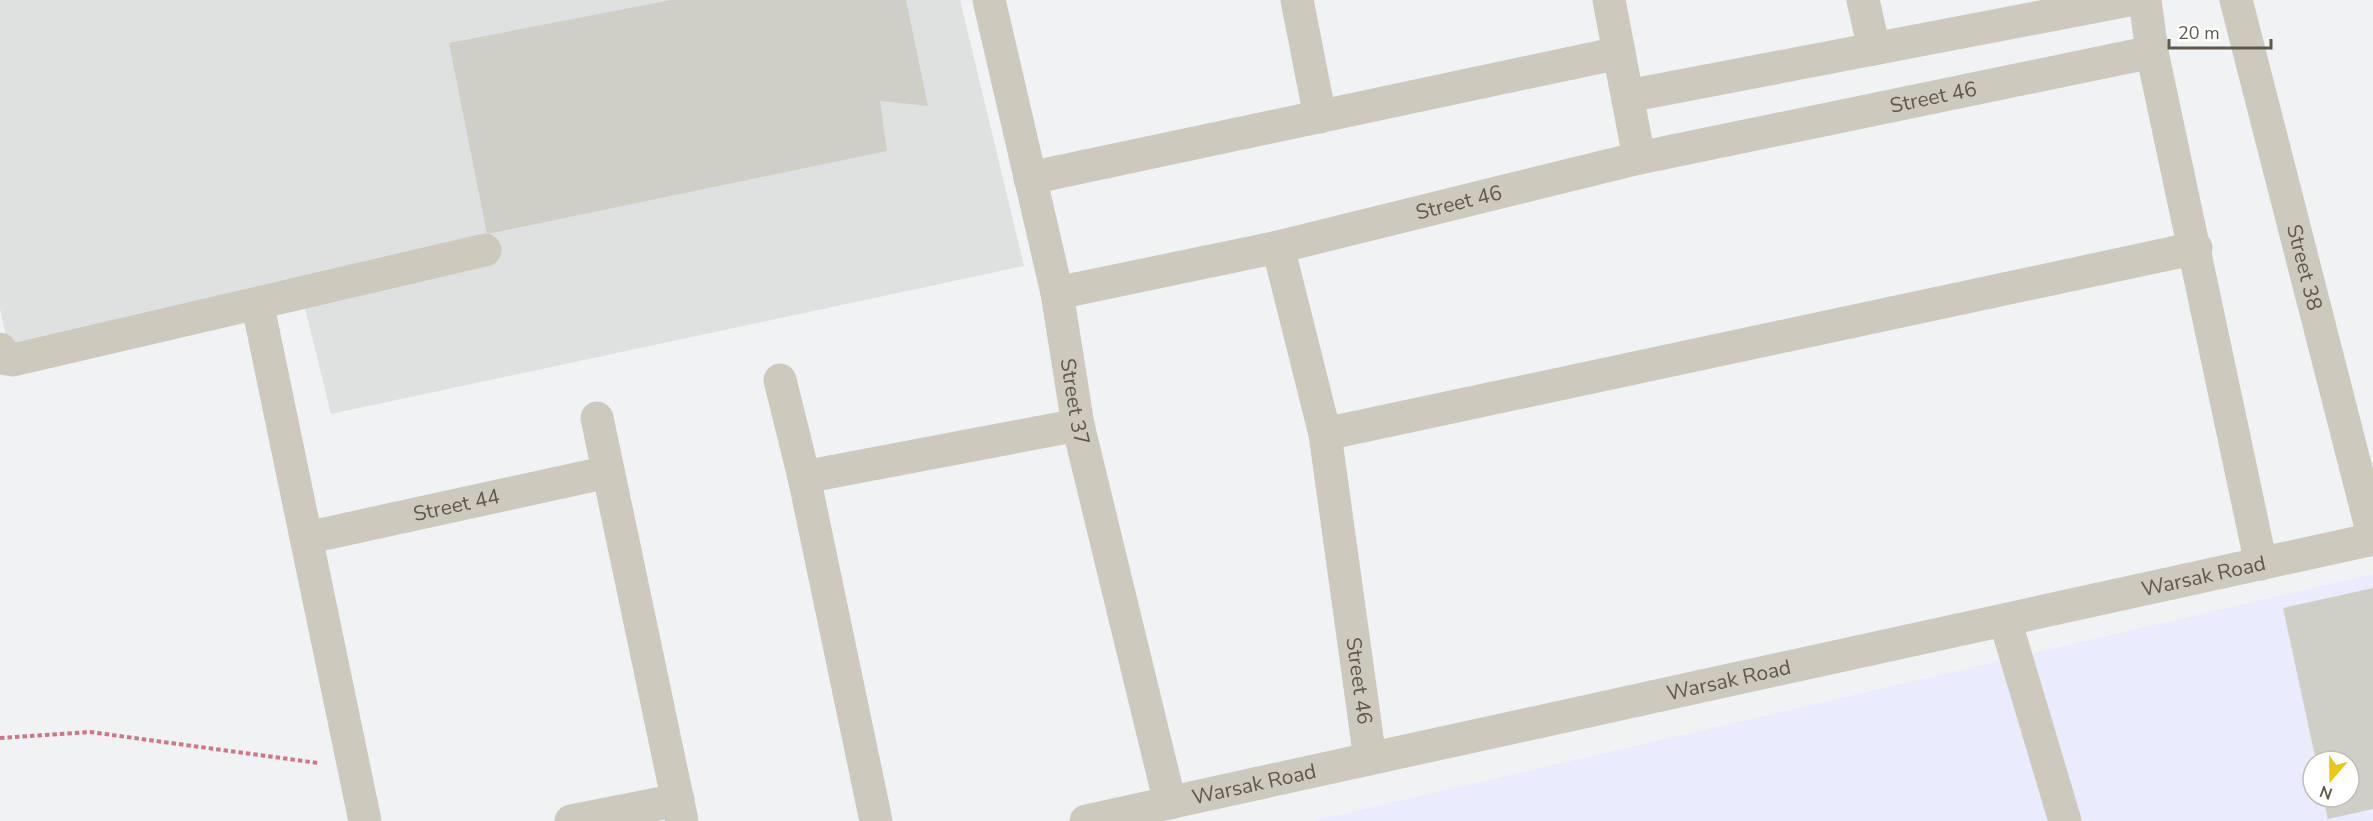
<svg xmlns="http://www.w3.org/2000/svg" width="2373" height="821" font-family="'Nunito Sans',sans-serif">
<rect width="100%" height="100%" fill="#f0f2f3"/>
<path fill="#eaebfd" fill-rule="evenodd" d="M2373 574V821H1313ZM2313 761H2349V797H2313Z"/>
<path fill="#dfe1e1" d="M0 0H960L1024 266 331 414 298 280 10 354 0 309Z"/>
<g fill="#cfcfc7">
<path d="M671 0H906L928 106 880 101 887 151 487 234 449 43Z"/>
<path d="M2373 588V809L2328 819 2323 797H2349V761H2316L2283 608Z"/>
</g>
<g fill="none" stroke-linecap="round" stroke-linejoin="round">
<path stroke="#d07589" stroke-width="4" stroke-dasharray="4.5 3" stroke-linecap="butt" d="M0 738 90 732 318 763"/>
<g stroke="#cdc9bc" stroke-width="33">
<path id="s1" d="M989 0 1057 293 1078 425 1170 803"/>
<path d="M1297 0 1320 117"/>
<path d="M1609 0 1639 158"/>
<path d="M1863 0 1874 49"/>
<path d="M2145 0 2152 52 2261 564"/>
<path id="s2" d="M2236 0 2373 535"/>
<path d="M1628 96 2129 0"/>
<path d="M1030 178 1619 53"/>
<path id="s3" d="M1278 247 1325 434 1370 759"/>
<path id="s4" d="M1057 293 1278 247 1639 158 2152 52"/>
<path d="M260 316 365 821"/>
<path d="M0 349 6 359 13 360 485 250"/>
<path d="M780 380 804 477 876 821"/>
<path d="M597 418 682 821"/>
<path d="M1325 434 2196 248"/>
<path d="M804 477 1078 425"/>
<path id="s5" d="M306 538 608 472"/>
<path d="M2005 620 2065 821"/>
<path d="M571 821 678 800"/>
<path id="s6" d="M1086 821 2373 539"/>
</g>
</g>
<g text-anchor="middle" dominant-baseline="central" stroke-width="5" stroke-linejoin="round" paint-order="stroke">
<g font-size="21" fill="#5e5948" stroke="#fff">
<text stroke="none"><textPath href="#s4" startOffset="898">Street 46</textPath></text>
<text stroke="none"><textPath href="#s4" startOffset="412">Street 46</textPath></text>
<text stroke="none"><textPath href="#s2" startOffset="276">Street 38</textPath></text>
<text stroke="none"><textPath href="#s1" startOffset="411">Street 37</textPath></text>
<text stroke="none"><textPath href="#s5" startOffset="154">Street 44</textPath></text>
<text stroke="none"><textPath href="#s6" startOffset="1144">Warsak Road</textPath></text>
<text stroke="none"><textPath href="#s6" startOffset="658">Warsak Road</textPath></text>
<text stroke="none"><textPath href="#s3" startOffset="442">Street 46</textPath></text>
<text stroke="none"><textPath href="#s6" startOffset="172">Warsak Road</textPath></text>
</g>
</g>
<g transform="translate(2331 779) rotate(200)"><circle r="28" fill="#ffffff" stroke="#bfbdb6" stroke-width="1.5"/>
<path d="M0-4.5L10 22L0 15L-10 22Z" fill="#e9c714"/>
<text y="-9" font-size="16" font-weight="bold" text-anchor="middle" fill="#5e5948">N</text>
</g>
<path d="M2169 39v9h102v-9" fill="none" stroke="#5e5948" stroke-width="3"/>
<text x="2178" y="39" font-size="18" fill="#5e5948" stroke="#ffffff" stroke-width="4.5" paint-order="stroke">20 m</text>
</svg>
